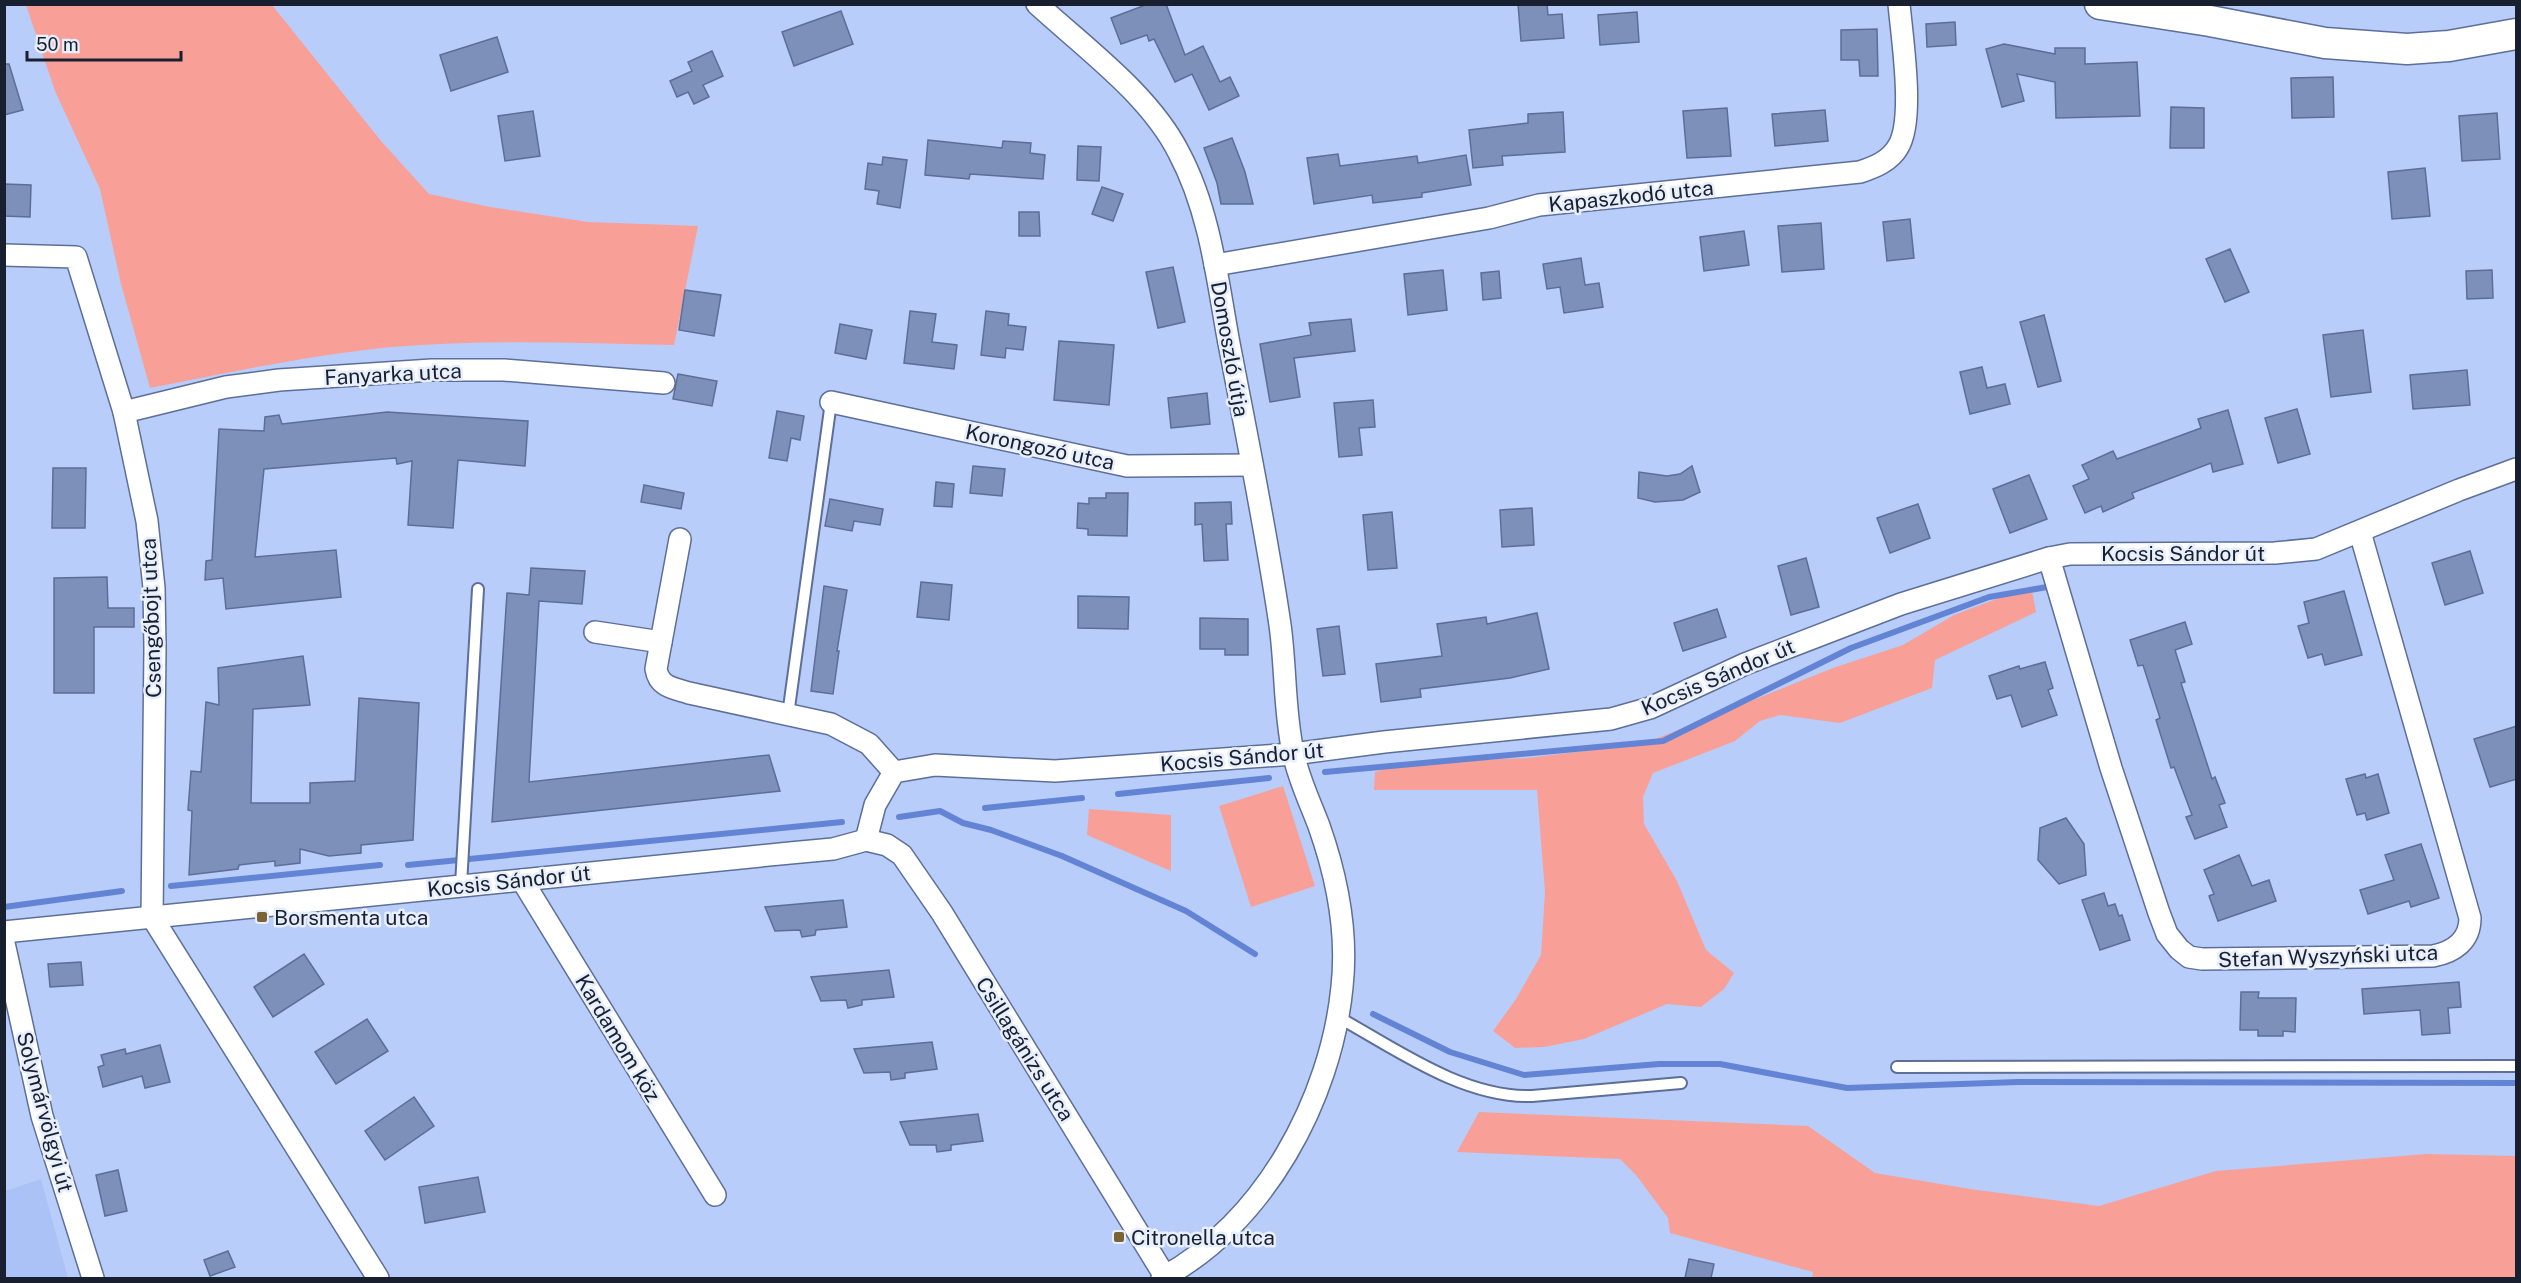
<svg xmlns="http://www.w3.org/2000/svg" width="2521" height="1283" font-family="'Public Sans',sans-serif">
<rect width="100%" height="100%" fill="#b8cdfa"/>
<path fill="#abc2f6" d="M41 1179 68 1278H5V1191Z"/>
<g fill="#f8a097">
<path d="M26 5H272L381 141 429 194 490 207 588 222 698 226 674 345C580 343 485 339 392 347 310 355 231 372 150 388L121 284 100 189 55 91Z"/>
<path d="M2031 586 2036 612 1935 660 1932 688 1840 723 1780 715 1760 721 1735 741 1653 773 1643 797 1644 824 1677 881 1706 950 1734 973 1724 989 1701 1007 1667 1004 1584 1039 1544 1047 1515 1048 1493 1031 1516 999 1541 955 1545 892 1537 790H1374L1375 772 1404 763 1527 758 1643 744 1833 668 1903 645 1954 615Z"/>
<path d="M1283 786 1315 886 1251 907 1219 806Z"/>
<path d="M1089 809 1171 815V871L1087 835Z"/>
<path d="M1479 1112 1808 1126 1875 1173 1970 1189 2099 1206 2216 1171 2427 1154 2516 1156V1278H1812L1813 1272 1670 1233 1668 1218 1636 1175 1620 1159 1457 1152Z"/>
</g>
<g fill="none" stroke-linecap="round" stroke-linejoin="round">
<g stroke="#6384d4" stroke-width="6">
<path d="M1325 772 1663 741 1851 648 1989 597 2047 587"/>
<path d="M1118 794 1269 778"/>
<path d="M985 808 1082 798"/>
<path d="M899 817 940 811 963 823 991 830 1062 856 1186 911 1255 954"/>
<path d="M408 865 842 822"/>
<path d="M171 886 380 865"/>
<path d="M4 907 122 891"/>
<path d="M1373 1014 1450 1052 1524 1075 1659 1064H1720L1847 1088 2018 1082 2516 1083"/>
</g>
</g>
<g fill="#7d90ba" stroke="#5c6e97" stroke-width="1.5">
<path d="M1148 4H1166L1185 55 1203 46 1220 82 1230 77 1239 96 1209 110 1192 74 1175 82 1154 39 1149 41 1147 35 1121 44 1111 18Z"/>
<path d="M1518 4H1547L1548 15 1562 14 1564 38 1521 41Z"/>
<path d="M841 11 853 44 794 66 782 32Z"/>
<path d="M1637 12 1639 42 1600 45 1598 15Z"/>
<path d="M1955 22 1956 45 1927 47 1926 24Z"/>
<path d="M1877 29 1878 76H1860L1859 60H1841V30Z"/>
<path d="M497 37 508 72 451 91 440 55Z"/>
<path d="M2004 44 2055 54V48H2085V64L2137 62 2140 116 2056 118 2055 82 2017 74 2024 101 2002 107 1986 49Z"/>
<path d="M712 51 723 76 703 85 709 97 694 104 688 92 677 97 670 81 692 71 688 62Z"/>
<path d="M4 64H9L23 110 4 115Z"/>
<path d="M2333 77 2334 117 2292 118 2291 78Z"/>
<path d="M2171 107 2204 108V148H2170Z"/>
<path d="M1727 108 1731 156 1687 158 1683 111Z"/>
<path d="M1825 110 1828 141 1775 146 1772 114Z"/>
<path d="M533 111 540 156 505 161 498 116Z"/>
<path d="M1563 112 1565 152 1502 156 1503 165 1473 168 1469 130 1528 123V114Z"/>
<path d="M2497 113 2500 159 2462 161 2459 116Z"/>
<path d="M1232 138 1245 172 1253 204H1221L1217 183 1204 148Z"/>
<path d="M928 140 1002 148 1003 141 1031 143 1030 153 1045 155 1043 179 970 174 969 179 925 175Z"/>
<path d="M1078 146 1101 147 1099 181 1077 180Z"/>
<path d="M1338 154 1340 166 1417 156 1418 163 1466 155 1471 185 1422 193V197L1373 203 1372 195 1314 204 1307 158Z"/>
<path d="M883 157 907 160 900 208 877 204 879 191 865 189 868 163 882 165Z"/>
<path d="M2425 168 2430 216 2392 219 2388 172Z"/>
<path d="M4 184 31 185 30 217 4 216Z"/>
<path d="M1102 187 1123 194 1113 221 1092 214Z"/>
<path d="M1019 212H1039L1040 236H1019Z"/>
<path d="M1910 219 1914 258 1887 261 1883 222Z"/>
<path d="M1821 223 1824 269 1782 272 1778 226Z"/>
<path d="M1744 231 1749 265 1704 271 1700 237Z"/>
<path d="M2230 249 2249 292 2225 302 2206 259Z"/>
<path d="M1581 258 1585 285 1599 283 1603 307 1564 313 1560 287 1547 289 1543 264Z"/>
<path d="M1173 267 1185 322 1158 328 1146 272Z"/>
<path d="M1443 270 1447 310 1408 315 1404 274Z"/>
<path d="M2492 270 2493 298 2467 299 2466 271Z"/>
<path d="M1499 271 1501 298 1483 300 1481 273Z"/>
<path d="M685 290 721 295 714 336 679 330Z"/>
<path d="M910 311 936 314 932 342 957 345 954 369 904 363Z"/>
<path d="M986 311 1009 314 1008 325 1026 327 1023 350 1006 348 1005 358 981 355Z"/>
<path d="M2044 315 2061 381 2038 387 2020 322Z"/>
<path d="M1351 319 1355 351 1294 358 1300 397 1270 402 1260 344 1311 335 1309 323Z"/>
<path d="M840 324 872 330 866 359 835 353Z"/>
<path d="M2363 330 2371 392 2331 397 2323 335Z"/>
<path d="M1059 341 1114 345 1109 405 1054 400Z"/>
<path d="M1982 367 1987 388 2005 384 2010 404 1970 414 1960 372Z"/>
<path d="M2467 370 2470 405 2413 409 2410 375Z"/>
<path d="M678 374 717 381 712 406 673 399Z"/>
<path d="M1207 393 1210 424 1171 428 1168 398Z"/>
<path d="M1373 400 1375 427 1359 428 1362 455 1339 457 1334 403Z"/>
<path d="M2297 409 2310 454 2278 463 2265 418Z"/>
<path d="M2228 410 2243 464 2213 472 2211 463 2132 493 2134 498 2103 512 2101 506 2085 513 2073 486 2089 479 2082 465 2113 451 2117 459 2201 428 2198 419Z"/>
<path d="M777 411 804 416 800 440 791 438 787 461 769 458Z"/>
<path d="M387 412 528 421 525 466 458 460 453 528 408 525 412 461 397 464 396 458 264 469 255 557 336 550 341 597 226 609 223 578 205 580 206 561 212 560 219 429 264 431 265 417 279 415 282 424Z"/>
<path d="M973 466 1005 469 1002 496 970 493Z"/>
<path d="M1692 466 1700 492 1683 500 1655 502 1638 498 1639 472 1667 476 1680 474Z"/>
<path d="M53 468H86L85 528H52Z"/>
<path d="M2029 475 2047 519 2010 533 1993 489Z"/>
<path d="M936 482 954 484 952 507 934 506Z"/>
<path d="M644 485 684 493 681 509 641 502Z"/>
<path d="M1106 493H1128L1127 536 1088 535V529L1077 528 1078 503 1089 504V498H1106Z"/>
<path d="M830 499 883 509 880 525 854 521 852 531 825 526Z"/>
<path d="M1231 502 1232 524H1226L1228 560 1204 561 1202 524 1195 525V503Z"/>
<path d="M1918 504 1930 538 1890 553 1877 518Z"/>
<path d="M1532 508 1534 545 1502 547 1500 510Z"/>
<path d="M1392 512 1397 568 1368 570 1363 515Z"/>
<path d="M2470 551 2483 593 2445 605 2432 563Z"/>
<path d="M1806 558 1819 607 1791 615 1778 566Z"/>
<path d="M531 568 585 571 582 604 539 601 529 782 769 755 780 791 492 822 507 593 529 595Z"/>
<path d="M107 577 108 608H134V627H94V693H54V578Z"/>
<path d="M921 582 952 585 949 620 917 617Z"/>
<path d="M824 586 847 590 837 651H839L833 694 811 691Z"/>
<path d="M2344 591 2362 655 2325 665 2322 654 2308 658 2298 626 2309 623 2304 602Z"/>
<path d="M1078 596 1129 597 1128 629 1078 628Z"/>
<path d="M1717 609 1726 637 1683 651 1674 623Z"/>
<path d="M1537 613 1549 669 1510 678 1420 689 1421 697 1381 702 1376 664 1442 656 1437 624 1486 617 1487 624Z"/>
<path d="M1200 618 1248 619V655H1225V649H1200Z"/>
<path d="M2185 622 2192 644 2175 650 2185 682 2181 683 2212 779 2215 777 2225 803 2219 805 2227 827 2195 839 2186 817 2192 815 2174 767 2171 768 2156 720 2160 718 2143 665 2138 666 2130 640Z"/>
<path d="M1339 626 1345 674 1323 676 1317 629Z"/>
<path d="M303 656 310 705 253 709 251 803H310V783L355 781 359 698 419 703 413 840 361 845V853L329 856 300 849V863L275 866V861L239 865 238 869 189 875 192 811 188 810 191 771 201 772 206 702 219 705 218 668Z"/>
<path d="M2045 662 2053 688 2048 690 2057 715 2022 727 2011 695 1997 699 1989 676 2019 666 2020 669Z"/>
<path d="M2517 726V779L2490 787 2474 739Z"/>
<path d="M2365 774 2366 778 2378 774 2389 813 2367 820 2365 813 2357 815 2346 779Z"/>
<path d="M2066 818 2084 844 2086 875 2059 884 2038 860 2040 828Z"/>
<path d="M2421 844 2439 898 2411 907 2409 901 2368 914 2360 890 2394 880 2385 855Z"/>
<path d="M2239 855 2252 886 2269 880 2276 901 2218 921 2209 896 2214 894 2204 870Z"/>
<path d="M2104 893 2108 906 2115 904 2119 916 2122 915 2130 940 2100 950 2082 900Z"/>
<path d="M843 900 847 927 816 930 815 935 802 937 800 930 775 931 765 907Z"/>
<path d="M304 954 324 984 273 1017 254 987Z"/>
<path d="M81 962 83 985 50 987 48 964Z"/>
<path d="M889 970 894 997 862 1000V1005L848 1008 846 1000 821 1001 811 977Z"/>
<path d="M2459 982 2461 1007 2448 1008 2450 1033 2422 1035 2420 1010 2364 1014 2362 989Z"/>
<path d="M2241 992H2259L2258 998H2296L2295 1032 2283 1031V1036H2258V1030H2240Z"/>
<path d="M367 1019 388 1051 336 1084 315 1052Z"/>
<path d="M932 1042 937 1069 905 1073V1078L891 1080 890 1072 864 1073 854 1049Z"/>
<path d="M160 1045 170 1082 145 1088 142 1076 103 1087 98 1067 104 1065 101 1055 125 1049 126 1054Z"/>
<path d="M414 1097 434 1126 385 1160 365 1131Z"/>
<path d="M978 1114 983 1141 951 1145V1150L937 1152 936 1145H910L900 1122Z"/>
<path d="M118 1170 127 1211 105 1216 96 1175Z"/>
<path d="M478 1177 485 1212 425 1223 419 1187Z"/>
<path d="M228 1251 235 1267 210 1276 204 1260Z"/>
<path d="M1689 1259 1714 1264 1711 1278H1685Z"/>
</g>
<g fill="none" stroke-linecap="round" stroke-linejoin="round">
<g stroke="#5d6f98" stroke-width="14">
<g id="lane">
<path d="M788 715 831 402"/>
<path d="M461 885 478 589"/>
<path d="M1338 1017C1396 1049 1463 1098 1532 1096L1681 1083"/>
<path d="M1897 1067 2516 1066"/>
</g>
</g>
<g stroke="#5d6f98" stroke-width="24">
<g id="street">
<path d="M1037 4C1085 48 1150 95 1179 153 1209 209 1217 276 1228 338 1246 433 1266 529 1280 625 1286 667 1284 711 1293 752 1298 778 1310 802 1319 826 1337 877 1348 933 1342 987 1331 1099 1264 1224 1162 1278"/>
<path d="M4 255 76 257 124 412 147 521 154 588 155 648 152 917 378 1278"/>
<path d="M1215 265 1489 218 1539 205 1860 172C1875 167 1890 161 1898 147 1915 120 1902 38 1899 4"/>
<path d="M831 402 1127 466 1252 465"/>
<path d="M124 412 226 387 279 380 432 370H504L664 383"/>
<path d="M680 539 656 669C659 687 673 688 689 693L831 724 869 744 894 772"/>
<path d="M2049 558 2111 768 2159 913 2167 934 2179 949 2189 957 2202 959 2433 956C2454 952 2470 941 2470 918L2360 532"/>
<path d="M595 632 661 642"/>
<path d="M866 840 875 805 894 772 935 765 1055 771 1293 754 1384 742 1611 719 1650 708 1745 664 1901 604 2049 558 2070 554 2275 553 2316 549 2459 490 2516 469"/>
<path d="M522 880 715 1195"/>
<path d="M4 932 790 853 833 849 866 840 887 845 902 855 942 913 1166 1278"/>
<path d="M4 943 42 1116 93 1278"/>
</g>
</g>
<g stroke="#5d6f98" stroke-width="33">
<path id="secondary" d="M2100 4 2210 21 2325 43 2407 49 2449 46 2516 34"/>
</g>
<use href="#lane" stroke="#fff" stroke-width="10"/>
<use href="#street" stroke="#fff" stroke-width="21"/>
<use href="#secondary" stroke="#fff" stroke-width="30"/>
</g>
<g fill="#7a6434" stroke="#e7eefc" stroke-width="2">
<rect x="256" y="911" width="12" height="12" rx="3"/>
<rect x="1113" y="1231" width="12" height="12" rx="3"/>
</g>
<g text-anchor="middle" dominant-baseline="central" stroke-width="5" stroke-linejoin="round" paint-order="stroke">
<g font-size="21" fill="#181f2f" stroke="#e7eefc">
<text transform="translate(1631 196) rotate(-6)">Kapaszkodó utca</text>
<text transform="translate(1230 349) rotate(80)">Domoszló útja</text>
<text transform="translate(393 374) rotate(-3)">Fanyarka utca</text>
<text transform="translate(1040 447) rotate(12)">Korongozó utca</text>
<text x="2183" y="553">Kocsis Sándor út</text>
<text transform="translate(151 618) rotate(-92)">Csengőbojt utca</text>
<text transform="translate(1718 677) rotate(-23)">Kocsis Sándor út</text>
<text transform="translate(1242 757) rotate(-5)">Kocsis Sándor út</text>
<text transform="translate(509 881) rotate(-6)">Kocsis Sándor út</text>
<text transform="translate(2328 956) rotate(-2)">Stefan Wyszyński utca</text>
<text transform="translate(618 1038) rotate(59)">Kardamom köz</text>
<text transform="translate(1025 1049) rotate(58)">Csillagánizs utca</text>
<text transform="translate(45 1112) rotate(75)">Solymárvölgyi út</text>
</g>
<g font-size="21" fill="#181f2f" stroke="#e7eefc" text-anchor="start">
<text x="274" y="917">Borsmenta utca</text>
<text x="1131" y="1237">Citronella utca</text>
</g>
</g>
<rect width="2521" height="1283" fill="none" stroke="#181f2f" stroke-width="12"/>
<path d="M27 51v9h154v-9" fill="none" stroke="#181f2f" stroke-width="3"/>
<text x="36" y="51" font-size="18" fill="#181f2f" stroke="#e7eefc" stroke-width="4.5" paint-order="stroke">50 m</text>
</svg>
